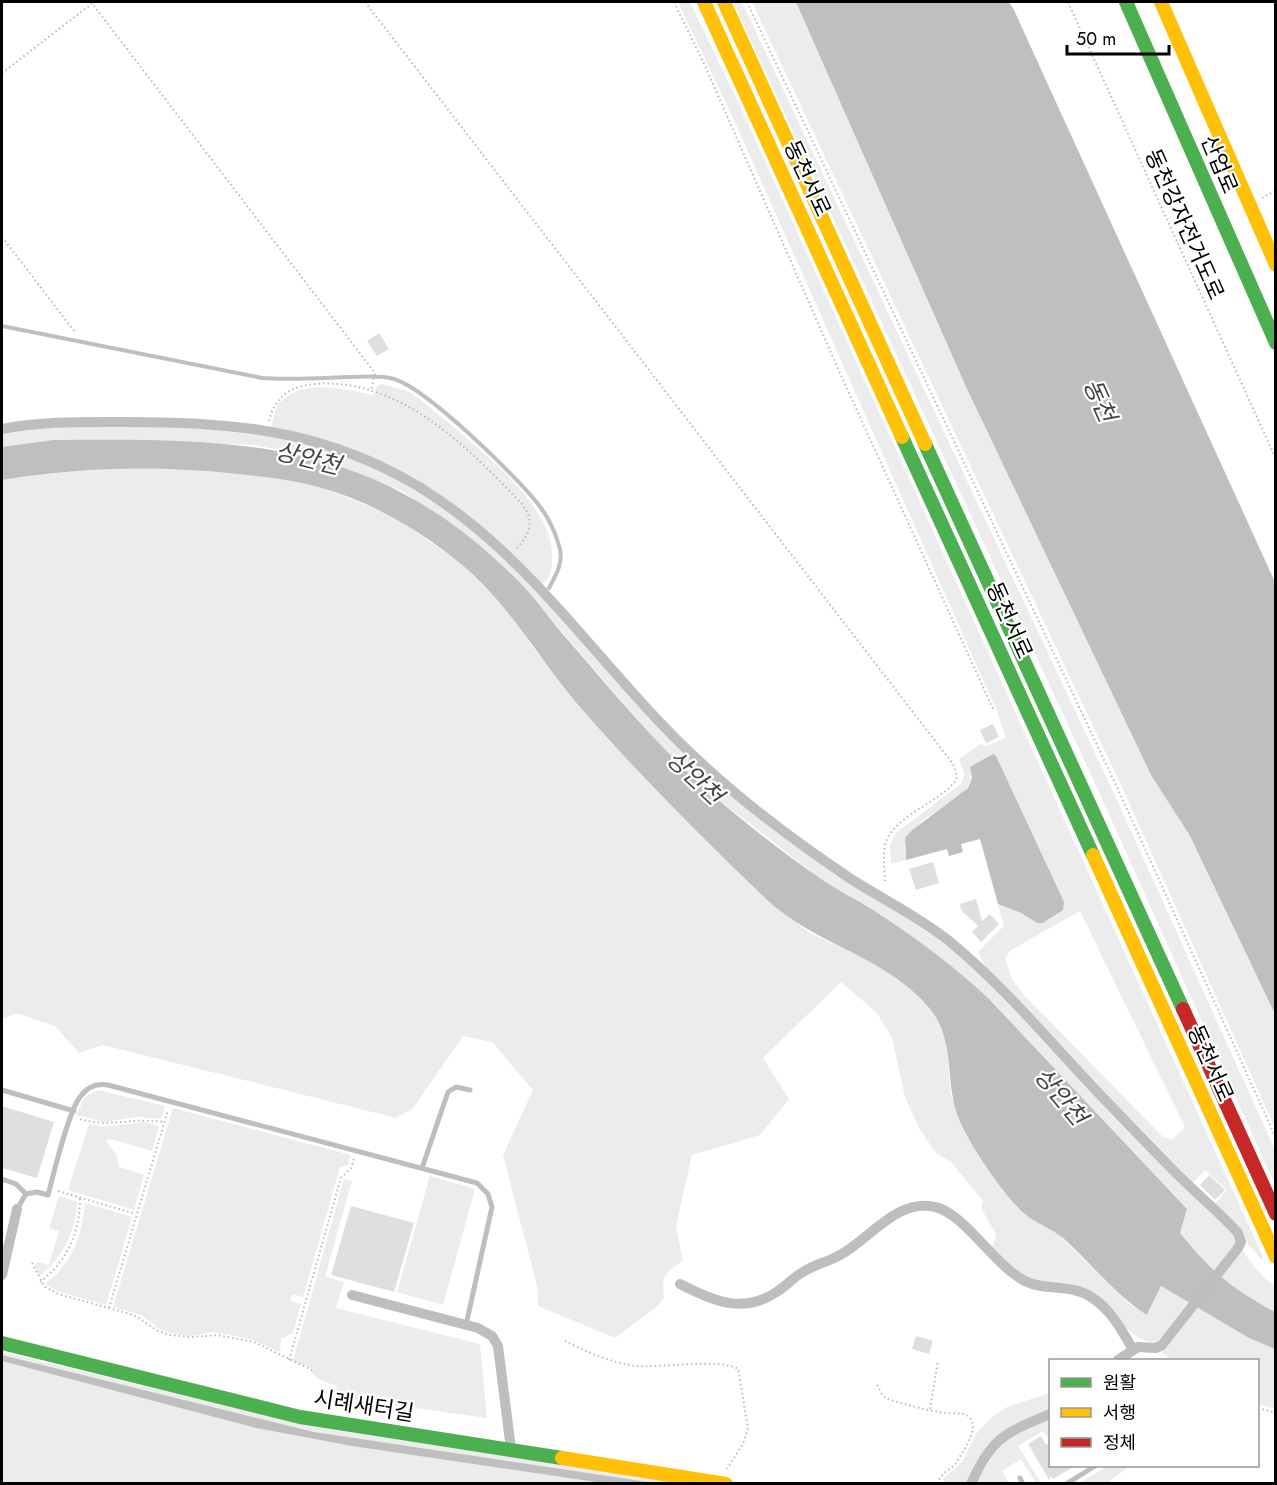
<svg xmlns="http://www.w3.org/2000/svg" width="1277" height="1485" font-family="Jost,'Noto Sans KR',sans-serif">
<rect width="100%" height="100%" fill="#fff"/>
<g fill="#ececec" fill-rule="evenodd">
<path d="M678 2H690L739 104 1264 1259H1261L1214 1205 1227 1190 1205 1170 1193 1183 1115 1105 986 968 978 952 1004 926 998 904 1021 913 1037 923H1043L1063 910 1064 902 970 771C977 795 936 808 921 822 915 828 909 838 904 845L906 860 891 864 890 844 896 833 962 783 964 773 959 759 980 744 986 746 1006 738 997 711 734 120ZM1080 911 1185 1127 1172 1140 1163 1137 1023 994 1012 979 1005 958 1011 950Z"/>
<path d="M733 2H742L1117 800 1275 1150V1185L1099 792Z"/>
<path d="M752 2H796L798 5 967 389 1151 775 1190 836 1275 1014V1128L1126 796Z"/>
<path d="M382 384 409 392 421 400C461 435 557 502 552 560 552 569 550 579 542 584L469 515 409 477 271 427 277 405C303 377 341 389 374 395L377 386Z"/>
<path d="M190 425 264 434 325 449 383 472 448 510 498 549 640 706 819 861 936 938 976 970 1233 1233C1238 1246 1261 1279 1275 1286V1312C1232 1289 1211 1271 1180 1233L1187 1209 1067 1082 868 906 823 881 713 795 662 748 525 589 451 523 400 490 306 455 254 445 118 440H53L2 447V433L39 427Z"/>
<path d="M117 468H192L271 477 321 487 391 515 458 561 488 588 510 614 535 650 621 752 664 798 769 902 810 933 880 966 909 987 933 1012 945 1034 951 1094 960 1121 978 1153 1027 1216 1059 1235 1129 1304 1148 1315 1161 1286 1249 1338 1275 1349V1409L1258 1404V1360H1172L1163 1354 1157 1343C1125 1341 1114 1306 1090 1291 1076 1282 1061 1285 1045 1283 1027 1280 1004 1262 992 1248L996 1234 981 1208 983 1201 951 1162 936 1153 920 1130 905 1097 892 1038 877 1013 841 982 763 1058 789 1099 760 1135 692 1155 676 1226 683 1261C665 1272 661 1276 664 1298L659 1305 615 1338 538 1306 537 1286 503 1155 533 1090 492 1042 463 1036 413 1108 396 1118 103 1045 79 1053 55 1026 16 1013 2 1019V480L45 473Z"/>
<path d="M98 1090 165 1106 161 1119 137 1117 105 1122 76 1115 85 1097Z"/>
<path d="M173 1108 351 1155 348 1165 340 1167 303 1297 292 1294 290 1301 301 1304 293 1333 281 1339 280 1352 251 1339 213 1332 190 1336 170 1333 159 1329 142 1315 113 1307Z"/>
<path d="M144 1122 159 1126 152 1151 110 1139 106 1141 117 1156 119 1167 144 1175 134 1210 68 1190 89 1124 103 1127Z"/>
<path d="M430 1176 475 1189 443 1305 397 1292Z"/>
<path d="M344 1179 352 1181 325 1276 344 1282 336 1308 480 1344 487 1418 335 1397 337 1386 320 1380 311 1372 313 1369 293 1361Z"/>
<path d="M59 1196 77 1202C76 1231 63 1258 39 1276L34 1265 39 1262 49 1265 59 1231 49 1228Z"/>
<path d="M85 1203 132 1217 106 1305 59 1292 45 1284C72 1264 82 1236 85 1203Z"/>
<path d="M2 1352 314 1427 682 1483H655L314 1432 2 1355Z"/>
<path d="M2 1361 256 1428 352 1446 602 1483 2 1484Z"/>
<path d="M1050 1393V1411L1013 1426 968 1483H944L943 1479 962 1462 976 1434 992 1417 1007 1407Z"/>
<path d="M1050 1418V1437L1048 1438 1043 1431 1018 1446 1041 1483H1036L1021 1459 1002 1471 1009 1483 975 1484 1001 1442Z"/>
<path d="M1108 1466H1130L1107 1483H1079Z"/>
</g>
<g fill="#bfbfbf">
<path d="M796 2H1009L1014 10 1275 582V1014L1190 836 1151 775 967 389Z"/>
<path d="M53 440C245 438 382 439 525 588 538 602 549 618 561 632 610 688 657 747 713 795 747 825 784 853 821 879 837 890 854 898 870 908 912 935 952 964 988 998L1187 1209 1180 1233C1211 1271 1232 1289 1275 1312V1349L1249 1338 1161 1286 1147 1315C1115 1295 1091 1263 1063 1238 1053 1230 1041 1225 1030 1218 1008 1203 969 1144 959 1119 944 1083 956 1040 930 1009 887 956 816 946 766 899 700 835 634 770 574 700 535 653 505 598 456 560 416 528 371 502 322 488 295 480 266 477 238 474 159 465 80 467 2 480V447Z"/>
<path d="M993 754 996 756 1064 902 1063 910 1043 923H1037L1021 913 998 904 980 839 961 844 963 852 949 856 947 849 906 860 905 838 911 831 968 788 972 778 970 767Z"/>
<path d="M2 1355 314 1432 655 1483H602L352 1446 256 1428 2 1361Z"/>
</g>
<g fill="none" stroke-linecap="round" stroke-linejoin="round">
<path stroke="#bfbfbf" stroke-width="4" d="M2 326 262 378C291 380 319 378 349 377 363 377 380 375 394 379 426 388 520 479 541 508 550 520 556 534 560 549 563 564 556 575 549 588"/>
</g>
<g fill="#dfdfdf">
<path d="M379 333 389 349 377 356 367 341Z"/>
<path d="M993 724 999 737 986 743 980 730Z"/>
<path d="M933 862 939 883 916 890 909 869Z"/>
<path d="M976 899 982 921 990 914 999 924 981 942 972 932 978 926 961 910 960 904Z"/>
<path d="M2 1106 54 1122 37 1178 2 1168Z"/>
<path d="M1209 1175 1225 1190 1215 1200 1200 1185Z"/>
<path d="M351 1206 414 1223 394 1292 331 1275Z"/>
<path d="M916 1336 933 1341 929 1354 912 1349Z"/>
<path d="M1041 1436 1046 1445 1050 1442V1466H1075L1053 1479 1050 1475V1481L1028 1444Z"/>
</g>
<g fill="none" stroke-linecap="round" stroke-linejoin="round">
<g stroke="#b9b9b9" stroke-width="2" stroke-dasharray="1.5 3" stroke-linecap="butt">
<path d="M91 2 375 373 371 391"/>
<path d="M365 2 953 764 957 776C954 796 896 813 886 842 882 855 885 871 885 884"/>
<path d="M674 2 706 68 839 371 994 711"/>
<path d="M747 2 1122 798 1276 1138"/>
<path d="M1068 2 1276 459"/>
<path d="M2 73 94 2"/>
<path d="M1262 198 1276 190"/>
<path d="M2 237 75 332"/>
<path d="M269 421C275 397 290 386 314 384 401 377 468 448 523 505 534 521 531 533 517 548"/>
<path d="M80 1119C108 1128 135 1117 163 1122"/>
<path d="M58 1191 136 1214"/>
<path d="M32 1263 44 1286 58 1294 134 1315 158 1331 170 1335 193 1337 217 1335 254 1342 312 1370"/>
<path d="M40 1282C68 1261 80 1231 80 1198"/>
<path d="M109 1308 168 1110"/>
<path d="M565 1341C586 1352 612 1363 636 1366 659 1368 721 1358 738 1369L748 1428 743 1444 727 1469"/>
<path d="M289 1360 341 1178 351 1168 354 1159"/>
<path d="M877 1385 883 1396 890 1400C908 1405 926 1410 945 1413 951 1414 963 1412 968 1416 982 1426 962 1453 956 1463 950 1471 939 1473 938 1484"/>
<path d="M1258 1408 1276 1413"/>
<path d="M930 1409 938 1361"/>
</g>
<g stroke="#bebebe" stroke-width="5">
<path d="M2 1090 74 1111"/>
<path d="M422 1168 448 1092 456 1087 470 1090"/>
<path d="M2 1179 16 1184 26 1194"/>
<path d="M17 1209 26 1194 37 1192 48 1195C54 1173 68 1112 80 1097 87 1087 97 1083 108 1085L477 1183 488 1194 492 1207 466 1325"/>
<path d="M1020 1478 1023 1484"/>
<path d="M1066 1484 1095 1466"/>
</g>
<g stroke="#bebebe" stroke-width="10">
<path d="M2 429C43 421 83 422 125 422 217 422 298 427 382 467 517 530 592 662 698 760 745 804 797 843 851 879 884 900 919 917 949 941 1009 990 1058 1052 1112 1107 1133 1129 1155 1152 1177 1174 1197 1194 1219 1212 1238 1233L1241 1242 1238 1248 1162 1345 1156 1348 1138 1347 1118 1360"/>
<path d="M2 1275 17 1209"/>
<path d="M680 1284C713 1301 744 1315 778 1291 787 1285 794 1277 803 1272 815 1264 828 1262 840 1255 870 1239 897 1198 935 1207 964 1213 994 1265 1025 1281 1041 1289 1058 1286 1074 1290 1103 1296 1120 1326 1133 1350"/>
<path d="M352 1295 478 1328 492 1336 498 1346 511 1449"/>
<path d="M971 1484C992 1437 1005 1433 1050 1414"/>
</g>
<g stroke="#4caf50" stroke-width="14">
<path d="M1126 2 1276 343"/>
<path d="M902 437 1093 855"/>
<path d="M925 444 1183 1009"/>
<path d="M2 1343 300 1417 562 1458"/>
</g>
<g stroke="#ffc107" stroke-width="14">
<path d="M704 2 902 437"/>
<path d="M724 2 925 444"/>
<path d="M1161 2 1276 265"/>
<path d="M1093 855 1276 1257"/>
<path d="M562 1458 726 1484"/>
</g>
<path stroke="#c62828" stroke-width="14" d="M1183 1009 1276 1214"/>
</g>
<g text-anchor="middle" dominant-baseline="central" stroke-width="4.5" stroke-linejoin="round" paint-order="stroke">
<g font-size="22" fill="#000" stroke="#fff">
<text transform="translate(1220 164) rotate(67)">산업로</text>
<text transform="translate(808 178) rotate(65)">동천서로</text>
<text transform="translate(1185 224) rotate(66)">동천강자전거도로</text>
<text transform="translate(1010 620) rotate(66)">동천서로</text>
<text transform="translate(1211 1063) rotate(66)">동천서로</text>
<text transform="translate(364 1405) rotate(9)">시례새터길</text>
</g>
<g font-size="24" font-style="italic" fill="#444" stroke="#fff">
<text transform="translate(1100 400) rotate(66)">동천</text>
<text transform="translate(308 458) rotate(14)">상안천</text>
<text transform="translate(695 777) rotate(43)">상안천</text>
<text transform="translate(1061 1096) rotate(50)">상안천</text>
</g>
</g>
<rect width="1277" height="1485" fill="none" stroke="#000000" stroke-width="6"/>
<rect x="1049" y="1359" width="210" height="108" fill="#ffffff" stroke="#999999" stroke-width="1.5"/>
<rect x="1061" y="1378" width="30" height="9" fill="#4caf50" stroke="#999999" stroke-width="1.5"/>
<text x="1103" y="1389" font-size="18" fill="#000000">원활</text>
<rect x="1061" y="1408" width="30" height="9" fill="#ffc107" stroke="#999999" stroke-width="1.5"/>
<text x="1103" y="1419" font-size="18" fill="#000000">서행</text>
<rect x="1061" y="1438" width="30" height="9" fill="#c62828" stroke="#999999" stroke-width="1.5"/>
<text x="1103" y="1449" font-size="18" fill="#000000">정체</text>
<path d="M1067 45v9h102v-9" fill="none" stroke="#000000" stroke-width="3"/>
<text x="1076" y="45" font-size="18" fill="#000000" stroke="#ffffff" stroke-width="4.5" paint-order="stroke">50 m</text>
</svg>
